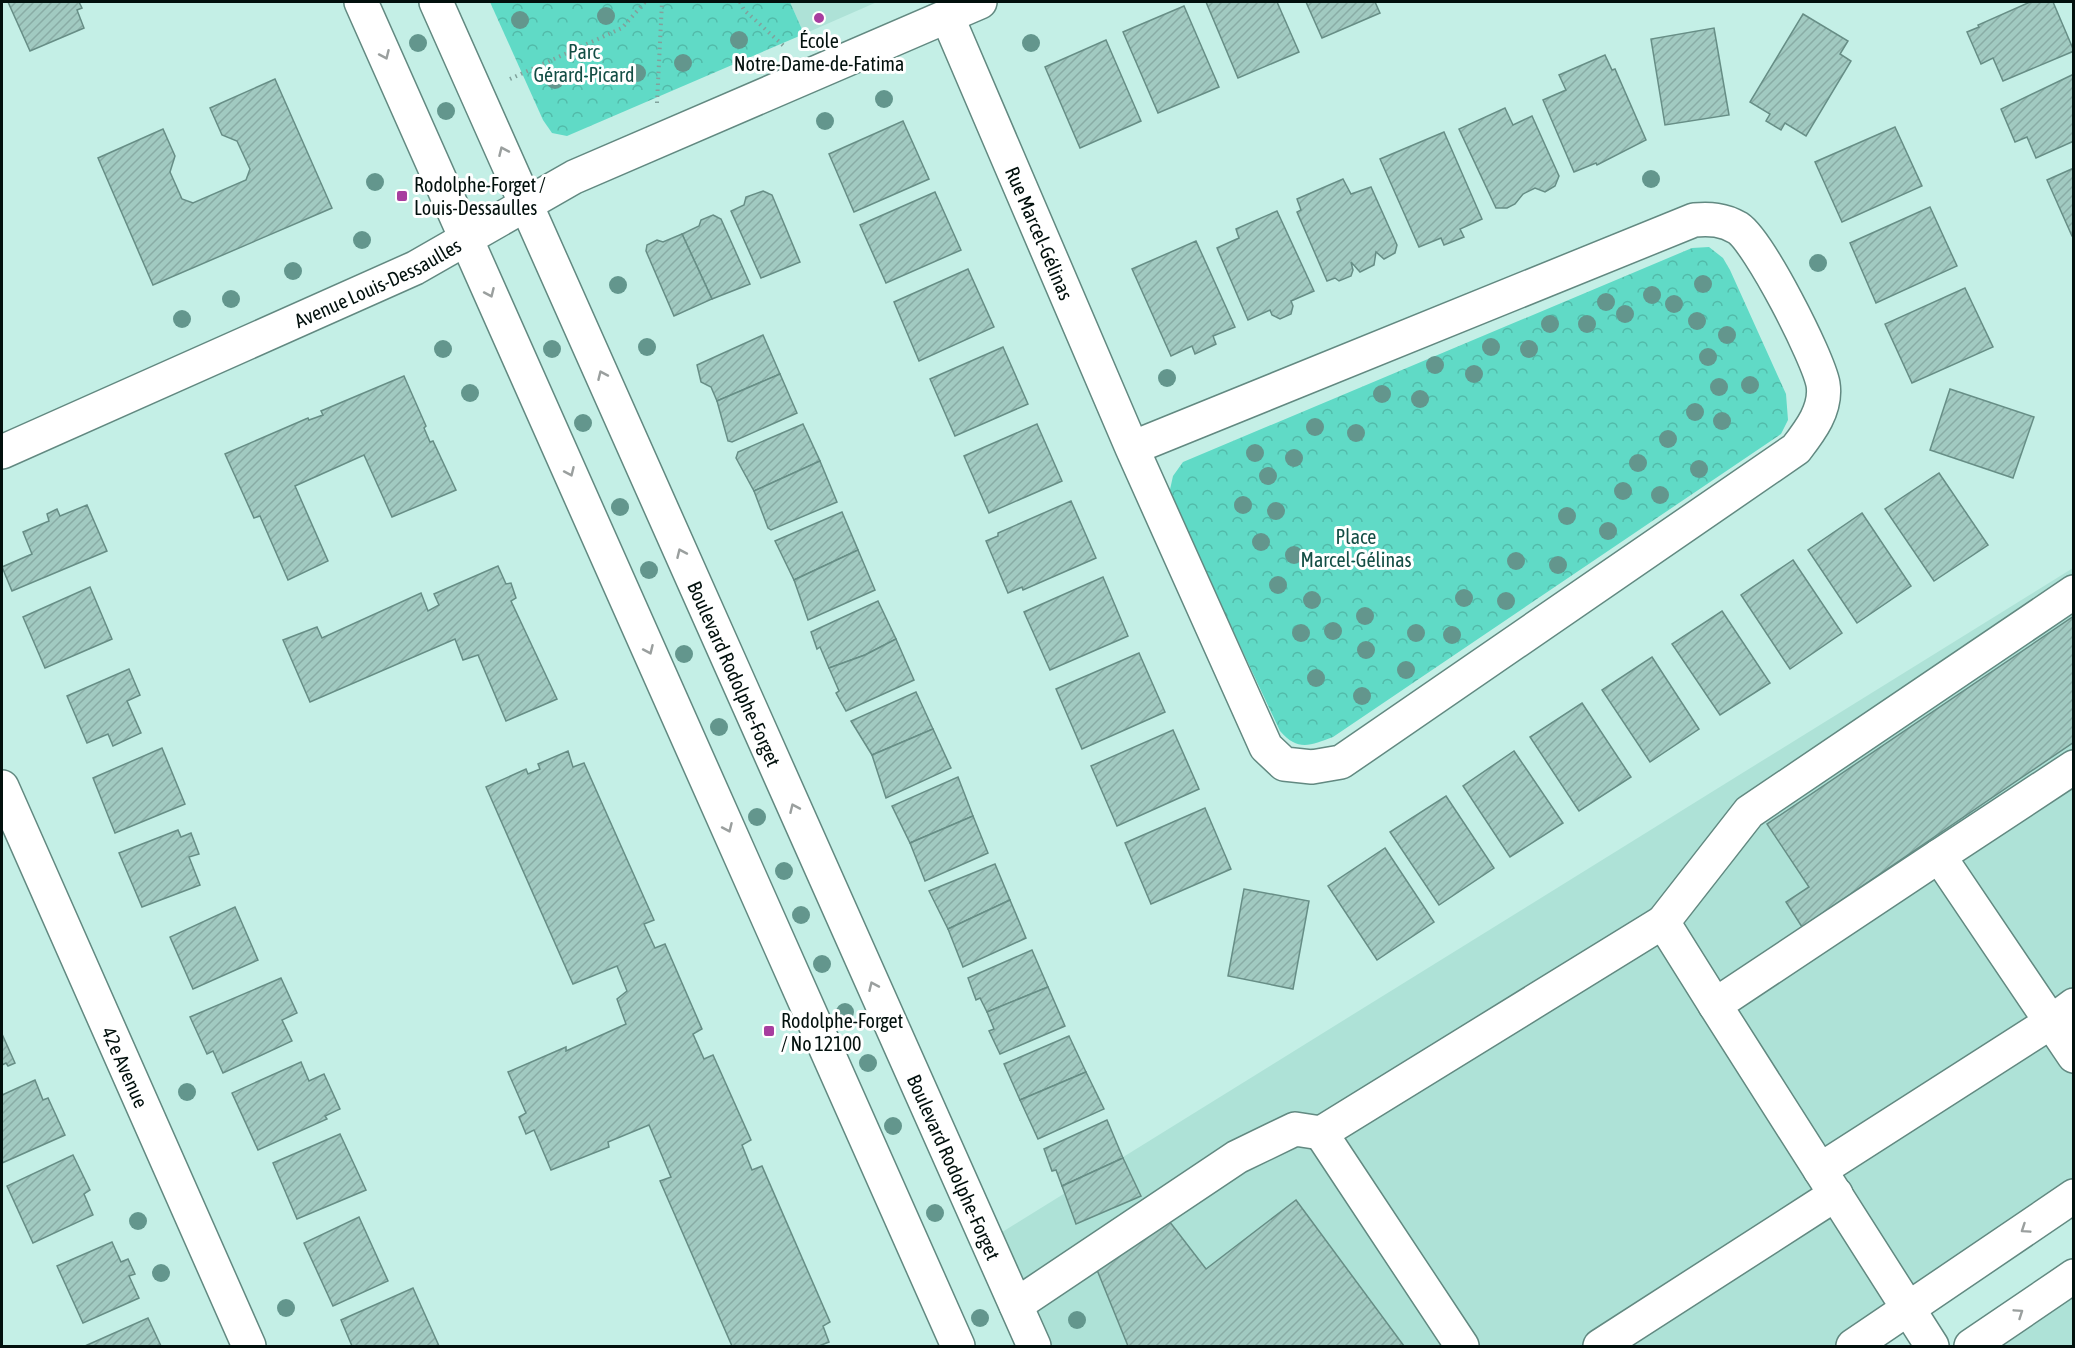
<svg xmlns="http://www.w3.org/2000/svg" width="2075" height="1348" font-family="'Asap Condensed',sans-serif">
<defs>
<pattern id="park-crowns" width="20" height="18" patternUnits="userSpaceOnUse" patternTransform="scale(1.5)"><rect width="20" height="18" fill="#60dac6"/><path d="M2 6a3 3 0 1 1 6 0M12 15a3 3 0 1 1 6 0" fill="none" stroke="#52baa9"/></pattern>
<pattern id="building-hatch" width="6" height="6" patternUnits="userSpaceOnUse" patternTransform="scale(1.5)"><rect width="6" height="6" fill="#a1cac1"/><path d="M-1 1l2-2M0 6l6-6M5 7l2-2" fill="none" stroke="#89aca5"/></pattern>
</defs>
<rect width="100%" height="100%" fill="#c4efe6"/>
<g fill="#aee2d7">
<path d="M790 2H877L804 34Z"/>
<path d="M2073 568V1193L1847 1346H1034L986 1242Z"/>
<path d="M2073 1276V1346H1970Z"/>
</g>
<g fill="url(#park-crowns)">
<path d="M490 2H790L804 34 567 136 552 133 543 120Z"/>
<path d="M1709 247 1723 258 1730 270 1786 394 1788 420 1781 434 1333 737C1311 745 1298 752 1280 731L1169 494 1173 476 1183 462 1692 248Z"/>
</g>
<g fill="url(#building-hatch)" stroke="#678e86" stroke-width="1.5">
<path d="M8 2H79L82 8 77 10 84 28 30 51Z"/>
<path d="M1206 2H1277L1299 52 1238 78Z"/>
<path d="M1306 2H1375L1380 13 1322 38Z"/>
<path d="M2030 2H2053L2074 51 2003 81 1993 58 1981 64 1967 32 1979 27 1978 25Z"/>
<path d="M1184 6 1219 87 1158 113 1123 32Z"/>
<path d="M1803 14 1848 41 1840 54 1851 61 1806 136 1785 123 1781 130 1766 121 1770 114 1750 102Z"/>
<path d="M1714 28 1729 115 1665 125 1651 39Z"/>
<path d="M1106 40 1141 121 1080 148 1045 67Z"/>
<path d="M1605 55 1612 70 1615 69 1646 140 1597 165 1596 163 1574 172 1543 100 1566 90 1559 75Z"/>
<path d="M2074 74V141L2036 158 2027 137 2015 142 2001 109Z"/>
<path d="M275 79 332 208 153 285 98 158 163 129 175 156 170 172 182 199 193 203 246 180 250 169 237 141 222 135 210 108Z"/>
<path d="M1505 108 1513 125 1532 116 1559 176 1555 186 1545 192 1535 188 1523 194 1515 204 1507 208H1496L1459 129Z"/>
<path d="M903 121 929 179 854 212 829 154Z"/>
<path d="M1895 127 1922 186 1842 222 1815 162Z"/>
<path d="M1444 132 1482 219 1460 229 1464 237 1444 245 1441 238 1419 247 1380 159Z"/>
<path d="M2074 168V236H2072L2047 180Z"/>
<path d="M1343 179 1351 194 1371 187 1397 245 1395 253 1384 259 1376 252 1374 265 1360 272 1351 262 1353 270 1351 276 1339 281 1335 278 1327 281 1297 212 1301 210 1297 199Z"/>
<path d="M763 191 772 195 800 262 761 278 731 211 744 205 746 197Z"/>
<path d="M935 192 961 250 886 283 860 225Z"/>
<path d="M1930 207 1957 266 1876 303 1850 243Z"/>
<path d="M1277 211 1314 291 1291 301 1293 306 1291 314 1280 319 1272 315 1270 310 1248 320 1217 248 1239 238 1236 229Z"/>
<path d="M713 215 721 219 750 284 712 299 682 234 699 226 701 220Z"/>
<path d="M682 234 712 299 674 316 646 251 647 245 657 240 663 242Z"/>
<path d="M1196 241 1235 327 1213 336 1216 344 1195 354 1192 346 1171 356 1132 269Z"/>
<path d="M968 269 994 327 919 361 894 302Z"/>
<path d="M1965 288 1993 347 1912 383 1885 324Z"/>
<path d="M763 335 780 374 717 401 711 387 701 382 697 365Z"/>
<path d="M1003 347 1028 404 955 436 930 379Z"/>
<path d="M780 374 797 413 732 442 728 441 717 401Z"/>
<path d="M404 376 426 426 424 428 430 442 433 441 456 490 392 517 364 455 295 486 328 561 288 580 260 516 254 518 225 454 308 418 309 420 323 415 321 411Z"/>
<path d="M1950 389 2034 417 2013 478 1930 450Z"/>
<path d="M803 424 820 461 754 491 736 458 738 452Z"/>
<path d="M1037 424 1062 481 989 513 964 456Z"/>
<path d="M820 461 837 502 771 530 768 528 754 491Z"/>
<path d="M1939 473 1988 545 1934 581 1885 509Z"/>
<path d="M1071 501 1096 558 1023 590 1022 587 1008 593 986 541 998 536V533Z"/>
<path d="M87 505 107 551 12 591 2 567 32 554 23 532 49 521 47 514 57 509 60 516Z"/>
<path d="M842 512 858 550 794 580 775 541Z"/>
<path d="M1862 513 1911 586 1857 623 1808 550Z"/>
<path d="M858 550 875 590 808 620 794 580Z"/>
<path d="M1793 560 1842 633 1790 669 1741 595Z"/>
<path d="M498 566 506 584 511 583 516 598 511 601 557 699 506 721 478 655 463 660 455 639 310 702 283 640 317 627 322 638 421 593 428 611 439 605 434 594Z"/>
<path d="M1103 577 1128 636 1050 670 1024 612Z"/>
<path d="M90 587 112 639 45 668 23 617Z"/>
<path d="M878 601 896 639 865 655 829 668 820 647 817 649 811 632Z"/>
<path d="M1722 611 1770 683 1720 715 1672 644Z"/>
<path d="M2074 616V742L1802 927 1786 902 1809 887 1767 824Z"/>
<path d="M896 639 914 680 846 711 836 693 839 691 829 668 865 655Z"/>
<path d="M1139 653 1165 712 1082 749 1056 689Z"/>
<path d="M1652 657 1699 729 1650 762 1602 690Z"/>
<path d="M129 669 140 695 127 701 141 733 113 746 108 734 87 743 67 696Z"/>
<path d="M916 692 933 729 872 755 851 721Z"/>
<path d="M1582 703 1631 777 1579 811 1530 737Z"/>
<path d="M933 729 951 768 886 798 872 755Z"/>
<path d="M1173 730 1199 789 1117 826 1091 766Z"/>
<path d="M162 748 185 804 115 833 93 778Z"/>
<path d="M568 751 573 767 584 763 654 920 644 924 655 948 665 944 702 1029 693 1034 704 1059 713 1055 751 1140 742 1145 752 1170 762 1166 830 1322 823 1326 829 1342 819 1346H732L660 1181 671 1177 649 1125 608 1142 609 1147 551 1170 534 1130 526 1134 519 1117 526 1113 508 1072 566 1047V1051L626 1024 617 999 627 991 617 966 573 984 486 787 526 769 528 774 540 769 538 764Z"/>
<path d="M1514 751 1563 823 1510 857 1463 786Z"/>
<path d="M958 777 973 816 910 843 892 806Z"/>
<path d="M1446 796 1494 868 1439 905 1390 832Z"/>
<path d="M1205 808 1231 869 1151 904 1125 843Z"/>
<path d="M973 816 988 853 925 881 910 843Z"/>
<path d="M178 830 181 837 191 833 199 854 189 857 200 885 142 907 119 853Z"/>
<path d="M1385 848 1434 922 1377 960 1328 886Z"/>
<path d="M995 864 1010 900 948 929 929 891Z"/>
<path d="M1244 889 1309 901 1293 989 1228 976Z"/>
<path d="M1010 900 1026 938 963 967 948 929Z"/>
<path d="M235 907 258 960 193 989 170 937Z"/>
<path d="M1032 950 1048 987 987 1012 980 998 976 1000 968 978Z"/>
<path d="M281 978 297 1013 282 1020 292 1041 223 1073 213 1051 207 1054 190 1017Z"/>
<path d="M1048 987 1065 1026 1000 1054 989 1031 994 1029 987 1012Z"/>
<path d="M2 1034 15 1063 8 1066 6 1063 2 1065Z"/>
<path d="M1069 1036 1086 1072 1020 1100 1004 1064Z"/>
<path d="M301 1062 309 1081 324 1074 340 1109 325 1116 327 1119 258 1150 232 1093Z"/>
<path d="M1086 1072 1104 1109 1038 1139 1020 1100Z"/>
<path d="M35 1080 43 1100 48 1098 65 1135 2 1163V1095Z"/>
<path d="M1107 1120 1123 1158 1062 1186 1056 1170 1052 1171 1044 1149Z"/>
<path d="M340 1134 366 1190 297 1219 273 1163Z"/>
<path d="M73 1155 90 1190 84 1194 93 1215 33 1243 7 1186Z"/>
<path d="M1123 1158 1141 1196 1076 1224 1062 1186Z"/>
<path d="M1296 1200 1404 1346H1128L1095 1265 1166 1217 1206 1269Z"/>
<path d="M359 1217 388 1281 333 1306 304 1243Z"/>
<path d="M112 1242 121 1262 128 1259 135 1274 129 1276 139 1298 83 1323 57 1266Z"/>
<path d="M413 1288 439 1346H352L341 1320Z"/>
<path d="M148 1318 161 1346H85Z"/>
</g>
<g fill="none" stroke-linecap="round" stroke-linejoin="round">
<g stroke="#628981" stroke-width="36">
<g id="minor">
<path d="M361 2 958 1346"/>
<path id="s1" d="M436 2 1034 1346"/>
<path id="s2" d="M947 16 1132 448 1266 747 1284 764 1312 767 1341 762 1796 449C1810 431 1827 409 1823 384 1818 357 1759 242 1738 228 1723 219 1710 219 1694 220L1132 448"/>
<path id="s3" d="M2 452 415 268 574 177 980 2"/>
<path d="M2074 767 1939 856 2074 1056"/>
<path id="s4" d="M2 787 249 1346"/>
<path d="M1663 922 1749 812 2074 592"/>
<path d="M1820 1170 2051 1022 2074 1005"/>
<path d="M1016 1305 1237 1157 1295 1129 1321 1133"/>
<path d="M1462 1346 1321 1133 1663 922 1715 1005"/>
<path d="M1600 1346 1836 1194"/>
<path d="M1853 1346 2074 1196"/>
<path d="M1932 1346 1715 1005 1939 856"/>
<path d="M1971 1346 2074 1276"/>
</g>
</g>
<g stroke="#81a29c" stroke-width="4" stroke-dasharray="1.5 4.5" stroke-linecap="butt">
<path d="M740 2 744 10 785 47"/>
<path d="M510 79 622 28 645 2"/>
<path d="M657 103 662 2"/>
</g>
<use href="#minor" stroke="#fff" stroke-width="33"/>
</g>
<g fill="#63968d">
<circle cx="606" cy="16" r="9"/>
<circle cx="520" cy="20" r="9"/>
<circle cx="739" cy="40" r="9"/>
<circle cx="418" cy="43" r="9"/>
<circle cx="1031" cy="43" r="9"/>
<circle cx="683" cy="63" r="9"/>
<circle cx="637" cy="73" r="9"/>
<circle cx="555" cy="80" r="9"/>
<circle cx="884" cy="99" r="9"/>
<circle cx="446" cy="111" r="9"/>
<circle cx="825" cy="121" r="9"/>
<circle cx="1651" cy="179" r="9"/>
<circle cx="375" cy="182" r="9"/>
<circle cx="362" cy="240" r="9"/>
<circle cx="1818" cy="263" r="9"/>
<circle cx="293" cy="271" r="9"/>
<circle cx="1703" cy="284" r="9"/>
<circle cx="618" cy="285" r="9"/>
<circle cx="1652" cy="295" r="9"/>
<circle cx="231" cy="299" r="9"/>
<circle cx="1606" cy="302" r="9"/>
<circle cx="1674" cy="304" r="9"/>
<circle cx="1625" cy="314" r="9"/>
<circle cx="182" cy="319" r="9"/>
<circle cx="1697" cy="321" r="9"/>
<circle cx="1550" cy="324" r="9"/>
<circle cx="1587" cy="324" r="9"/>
<circle cx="1727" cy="335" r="9"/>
<circle cx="647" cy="347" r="9"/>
<circle cx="1491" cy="347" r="9"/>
<circle cx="443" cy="349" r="9"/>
<circle cx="552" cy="349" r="9"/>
<circle cx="1529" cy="349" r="9"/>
<circle cx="1708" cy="357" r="9"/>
<circle cx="1435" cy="365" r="9"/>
<circle cx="1474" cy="374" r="9"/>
<circle cx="1167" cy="378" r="9"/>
<circle cx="1750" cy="385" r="9"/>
<circle cx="1719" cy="387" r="9"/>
<circle cx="470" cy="393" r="9"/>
<circle cx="1382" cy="394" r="9"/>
<circle cx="1420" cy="399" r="9"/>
<circle cx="1695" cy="412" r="9"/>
<circle cx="1722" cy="421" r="9"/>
<circle cx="583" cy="423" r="9"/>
<circle cx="1315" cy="427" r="9"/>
<circle cx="1356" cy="433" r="9"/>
<circle cx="1668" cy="439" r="9"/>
<circle cx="1255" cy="453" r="9"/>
<circle cx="1294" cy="458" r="9"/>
<circle cx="1638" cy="463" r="9"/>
<circle cx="1699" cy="469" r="9"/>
<circle cx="1268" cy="476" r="9"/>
<circle cx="1623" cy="491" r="9"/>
<circle cx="1660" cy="495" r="9"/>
<circle cx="1243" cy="505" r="9"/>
<circle cx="620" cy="507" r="9"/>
<circle cx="1276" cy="511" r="9"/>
<circle cx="1567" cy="516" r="9"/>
<circle cx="1608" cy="531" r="9"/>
<circle cx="1261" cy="542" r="9"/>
<circle cx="1294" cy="555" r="9"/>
<circle cx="1516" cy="561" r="9"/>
<circle cx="1558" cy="565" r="9"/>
<circle cx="649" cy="570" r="9"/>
<circle cx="1278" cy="585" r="9"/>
<circle cx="1464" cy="598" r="9"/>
<circle cx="1312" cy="600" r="9"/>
<circle cx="1506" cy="601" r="9"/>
<circle cx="1365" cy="616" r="9"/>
<circle cx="1333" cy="631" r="9"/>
<circle cx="1301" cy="633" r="9"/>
<circle cx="1416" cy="633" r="9"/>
<circle cx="1452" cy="635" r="9"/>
<circle cx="1366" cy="650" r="9"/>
<circle cx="684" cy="654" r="9"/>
<circle cx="1406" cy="670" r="9"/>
<circle cx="1316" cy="678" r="9"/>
<circle cx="1362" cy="696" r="9"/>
<circle cx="719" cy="727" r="9"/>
<circle cx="757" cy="817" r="9"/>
<circle cx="784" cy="871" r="9"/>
<circle cx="801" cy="915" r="9"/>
<circle cx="822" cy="964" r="9"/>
<circle cx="845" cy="1012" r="9"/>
<circle cx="868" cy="1063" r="9"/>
<circle cx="187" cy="1092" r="9"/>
<circle cx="893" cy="1126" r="9"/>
<circle cx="935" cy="1213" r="9"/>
<circle cx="138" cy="1221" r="9"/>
<circle cx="161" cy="1273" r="9"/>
<circle cx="286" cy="1308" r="9"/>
<circle cx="980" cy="1318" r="9"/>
<circle cx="1077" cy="1320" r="9"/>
</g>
<defs><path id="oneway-chevron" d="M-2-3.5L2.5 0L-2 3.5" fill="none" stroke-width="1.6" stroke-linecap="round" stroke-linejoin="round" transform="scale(1.5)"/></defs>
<g stroke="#9a9f9e">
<use href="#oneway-chevron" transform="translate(385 55) rotate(66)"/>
<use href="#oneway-chevron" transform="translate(503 151) rotate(-114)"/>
<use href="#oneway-chevron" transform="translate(490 293) rotate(66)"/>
<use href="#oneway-chevron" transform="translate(602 375) rotate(-114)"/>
<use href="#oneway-chevron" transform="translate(570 472) rotate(66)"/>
<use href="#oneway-chevron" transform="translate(681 553) rotate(-114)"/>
<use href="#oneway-chevron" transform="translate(649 650) rotate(66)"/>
<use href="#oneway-chevron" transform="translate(794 808) rotate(-114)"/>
<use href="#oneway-chevron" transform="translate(728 828) rotate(66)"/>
<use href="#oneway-chevron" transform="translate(873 986) rotate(-114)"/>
<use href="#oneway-chevron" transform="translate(2025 1229) rotate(146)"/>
<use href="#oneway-chevron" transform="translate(2019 1313) rotate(-34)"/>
</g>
<g fill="#a73d9f" stroke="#fff" stroke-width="2">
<circle cx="819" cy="18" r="6"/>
<rect x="396" y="190" width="12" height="12" rx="3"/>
<rect x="763" y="1025" width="12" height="12" rx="3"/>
</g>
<g text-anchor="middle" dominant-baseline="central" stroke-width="6" stroke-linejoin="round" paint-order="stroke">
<g font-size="20" fill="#02100d" stroke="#fff" text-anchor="start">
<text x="819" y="40" text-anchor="middle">École<tspan x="819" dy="23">Notre-Dame-de-Fatima</tspan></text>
<text x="414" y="184">Rodolphe-Forget /<tspan x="414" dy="23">Louis-Dessaulles</tspan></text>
<text x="781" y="1020">Rodolphe-Forget<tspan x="781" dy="23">/ No 12100</tspan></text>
</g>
<g font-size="20" fill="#134e45" stroke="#fff">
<text x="584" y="51">Parc<tspan x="584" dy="23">Gérard-Picard</tspan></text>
<text x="1356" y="536">Place<tspan x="1356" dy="23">Marcel-Gélinas</tspan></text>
</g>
<g font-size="20" fill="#02100d" stroke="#fff">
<text stroke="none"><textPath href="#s2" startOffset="236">Rue Marcel-Gélinas</textPath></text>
<text stroke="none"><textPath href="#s3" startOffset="412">Avenue Louis-Dessaulles</textPath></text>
<text stroke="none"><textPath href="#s1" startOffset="735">Boulevard Rodolphe-Forget</textPath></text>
<text stroke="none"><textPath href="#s4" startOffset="306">42e Avenue</textPath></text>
<text stroke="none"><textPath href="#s1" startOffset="1275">Boulevard Rodolphe-Forget</textPath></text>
</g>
</g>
<rect width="2075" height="1348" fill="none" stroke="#02100d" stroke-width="6"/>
</svg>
